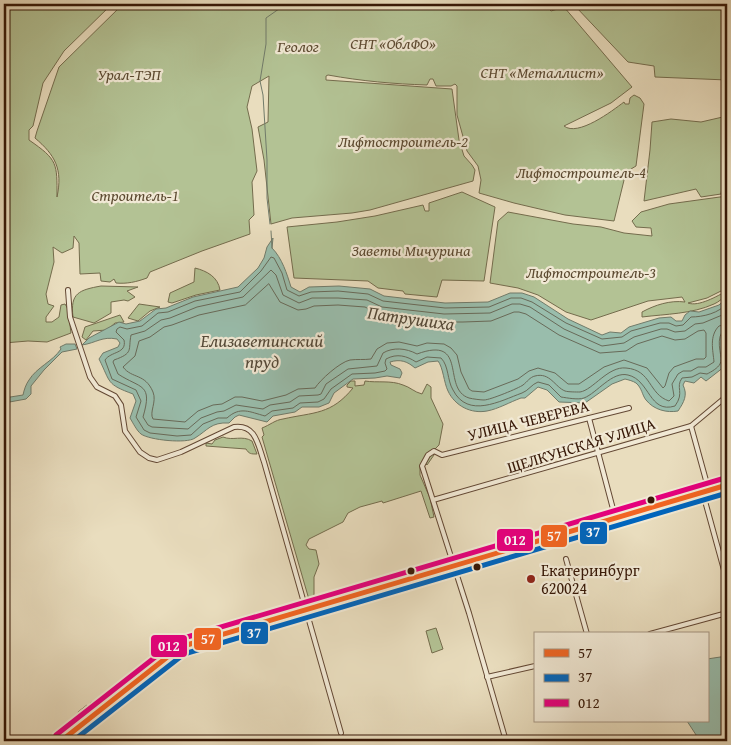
<svg xmlns="http://www.w3.org/2000/svg" width="731" height="745" font-family="'Gentium Book Plus',serif">
<rect width="100%" height="100%" fill="#e9ddbe"/>
<filter id="stains"><feTurbulence type="fractalNoise" baseFrequency=".004" numOctaves="4"/><feColorMatrix values="0 0 0 0 .2 0 0 0 0 .09 0 0 0 0 .02 0 0 0 .5 -.17"/></filter>
<radialGradient id="worn" r=".72"><stop offset=".6" stop-color="#630" stop-opacity="0"/><stop offset="1" stop-color="#630" stop-opacity=".3"/></radialGradient>
<g fill="#b3c294" stroke="#746c4d">
<path d="M4 4H112L64 51 43 83 33 126 29 130V140C58 160 57 163 57 197 63 169 55 155 35 138L37 131 59 67 123 4H544L551 11 564 7 632 87 611 103 564 126C578 137 612 111 624 102L625 104H629L630 98 634 95 640 98 644 104 636 166 626 172 614 221 565 215 514 203 479 193 481 180 478 166 467 151 457 115V86L455 84 451 86H436L433 79H430L427 85C394 84 361 81 328 75L326 76V80L452 89 459 140 464 156 472 165 475 170 473 181 370 210 352 213 292 218 271 224 264 160 258 127 268 122 269 76 252 86 247 107 252 129 257 171 252 182 254 215 249 220 250 234 202 251 150 272 147 278C136 282 127 284 116 283L114 279 110 282 101 281 100 273 80 274 79 243 74 236 73 248 62 253 53 247 54 262 46 294 48 304 54 306 46 317V322H52L59 317 61 305 65 304 68 309 71 333 47 342 28 341 4 343Z"/>
<path d="M577 4H727V80L655 77 654 66 628 62 576 7Z"/>
<path d="M727 116V186L722 187 721 194 701 197 696 189 644 201 650 150 652 122 671 119 701 122Z"/>
<path d="M462 192 495 207 484 281 442 280 437 297 405 294 403 291 378 288 368 281 294 278 287 227 337 222 375 216 423 205 425 211H429V203Z"/>
<path d="M727 196V288L707 298 688 303C699 307 717 296 727 291V296C722 298 719 302 714 304 692 314 666 314 642 317V312C655 305 670 300 685 302L682 297 648 301 591 320 566 312 538 295 518 288 490 283 498 221 508 212 573 224 601 227 624 233 652 236 651 228 636 227 632 221 641 212 669 204Z"/>
<path d="M195 268C207 271 218 277 220 290L196 295 172 303 168 302 170 293 194 282Z"/>
<path d="M101 286 138 287 127 291 135 297 128 301 124 300 111 302V313L94 323 73 317C70 293 79 290 101 286Z"/>
<path d="M139 304 160 307 150 311 138 321 128 318Z"/>
<path d="M120 315 124 322 115 323 107 330 93 331 86 340 82 337 85 327Z"/>
<path d="M351 381H355V386L364 385 365 381C377 383 391 380 403 385 410 387 414 392 422 394L427 384 431 387V398L443 424 439 445 433 451 434 455 427 465 425 463 420 466V475L430 498 434 517 430 518 421 491 383 503 382 501 360 507 348 513 343 522 309 539 306 545 309 549 316 550 319 564 314 577V603H310L262 437 264 435 262 428C270 425 275 420 283 419 314 412 331 415 353 388L347 387V385Z"/>
<path d="M223 437C233 441 242 435 252 441L257 454C251 454 249 454 246 449L206 446V443L212 444 215 440Z"/>
<path d="M436 628 443 649 432 653 426 631Z"/>
<path d="M98 699 100 700 80 717 78 712 87 705 89 707 91 705 90 703Z"/>
</g>
<g fill="#99bdac" stroke="#717b6a">
<path d="M273 238 272 248C282 258 287 274 291 287L300 292 309 287 339 286 370 289 384 296 445 303 488 302 510 293H522L534 297 568 319 602 335 610 332 621 333 629 327 659 318 671 317 676 321H682L685 315 690 311 699 312 719 305 727 298V330L724 338 723 350 726 362 724 367 706 381 701 377 694 383 685 381 683 385C688 395 684 402 678 411 667 413 654 410 646 400 642 395 642 388 636 383 633 381 629 380 625 379L612 384 585 403 559 402 547 390 538 387 525 398H521C510 402 498 409 487 411 471 414 455 406 448 391 444 383 443 367 438 361L428 362 415 368C407 361 400 359 390 362L391 365 400 369 402 373 400 378 387 376 375 378 353 379 334 393 329 403 319 407H302L295 412 273 416 267 422 239 415 235 417 229 423C211 422 208 430 195 438 187 444 149 440 141 434 137 431 133 423 130 418L136 401 133 394C106 384 111 383 99 359L103 353 118 347 120 343 117 339C102 336 96 343 82 345L89 338 119 322 126 324 140 321 156 309 166 308 193 297 238 287 258 268 264 258 267 247Z"/>
<path d="M66 344H75L77 349 62 352 44 370 31 386V394L26 399 4 403V398L23 395C24 390 26 384 29 380 37 367 52 362 61 349L60 347Z"/>
<path d="M727 656V738L721 741H700L687 721H707V659Z"/>
</g>
<g fill="none" stroke-linecap="round" stroke-linejoin="round">
<g stroke="#686a59" stroke-width="1">
<path d="M269 284 280 302 298 310 306 309 314 306 338 305 365 307 381 315 443 322H463L491 321 514 312H519L526 314 559 335 600 353 626 351 637 344 662 336 675 340 685 339 698 331 704 330 706 333V357L704 359H696L674 367 669 373 665 386 663 388 647 368 624 360 604 367 579 384H568L555 373 538 368 529 371 518 379 484 392 472 391 469 389 461 372 457 355 451 348 444 344 427 343 417 346 399 342 387 343 377 349 371 359C364 360 357 359 350 360 340 362 320 380 315 388L298 389 286 395 262 401 242 397H235L222 404 213 405 198 411 185 422 153 419C149 412 157 402 153 392 145 373 132 379 123 367L135 356 139 341 150 337 164 327 172 325 199 315 245 305Z"/>
<path d="M727 303C720 313 703 317 691 317L683 325 676 326 669 323H660L631 331 622 337 602 339 566 323 532 302 521 298H511L489 307 445 308 383 301 368 294 338 291 311 292 299 296 287 290 282 273 274 258 271 257 261 271 240 292 195 301 168 312 158 313 142 326 127 329 120 327 117 329 116 332 124 340C127 354 111 351 105 360L112 379 136 390 141 401 136 417 144 430 150 433 177 436 191 435 203 424 218 418H227C240 406 250 412 265 416L272 411 293 408 300 403 318 402 324 399 331 389 352 374 375 373 385 371 387 369 385 363 386 359C397 353 407 356 416 362L427 357 441 358C449 366 447 380 453 390 468 419 500 401 522 393 528 391 532 384 538 382L549 385 561 397C568 398 578 400 584 398 597 393 612 371 628 375 650 380 649 414 675 406 685 392 675 388 682 378L692 377 700 373 707 374C711 372 718 368 720 364 724 358 715 344 722 332L727 331"/>
<path d="M727 313 703 323 695 324 685 331 675 332 667 329H661L634 337 624 343 602 346 564 329 530 307 520 304H512L490 313 444 314 382 307 367 300 338 298H312L299 303 283 295 276 275 271 270 243 297 197 307 170 318 161 320 145 331 131 335C128 350 134 353 114 360L113 362 118 374C141 389 153 383 143 417L148 425 152 427 188 429 201 418 217 412 224 411 236 405 263 409 270 405 290 402 299 396 318 395 321 394 326 384 348 369 377 366 383 353C393 347 406 348 417 354 469 335 441 389 469 398 473 399 481 400 484 400 490 400 519 388 523 385 527 382 530 377 535 376 550 372 555 387 565 391 568 392 576 392 580 392 593 390 608 366 626 368 652 370 648 394 669 401L674 396 672 384 678 374 683 371H691L698 367H706L714 362C713 350 709 336 719 326L727 324"/>
</g>
<g stroke="#717b6a" stroke-width="1">
<path d="M270 224 267 198V160L263 95 260 81 266 44V18L286 4"/>
<path d="M271 231 272 248"/>
</g>
<g stroke="#634834" stroke-width="6">
<g id="minor">
<path d="M68 290 70 317 90 377 97 387 115 396 121 405 125 431 140 452 149 458 157 460 181 452 234 427C256 424 258 445 264 462L341 733"/>
<path d="M589 418 613 509V519"/>
<path d="M691 426 707 484 704 492 705 501 727 581"/>
<path d="M433 500 691 426 727 396"/>
<path d="M566 559 587 634"/>
<path d="M650 634 727 613"/>
<path d="M487 677 535 666"/>
<path d="M506 741 469 613 422 466 428 455 434 451 442 455 629 408"/>
</g>
</g>
<g stroke="#361706" stroke-width="8">
<path id="secondary" d="M61 741 180 647 727 485"/>
</g>
<use href="#minor" stroke="#f1e9d5" stroke-width="4"/>
<use href="#secondary" stroke="#f1e9d5" stroke-width="5.5"/>
<g stroke="#f1e9d5" stroke-width="9">
<path id="bus-1" d="M61 741 180 647 727 485"/>
</g>
<g stroke="#f1e9d5" stroke-width="9">
<path id="bus-2" d="M73 741 184 654 727 493"/>
</g>
<g stroke="#f1e9d5" stroke-width="9">
<path id="bus-3" d="M56 735 177 640 725 478"/>
</g>
<use href="#bus-1" stroke="#f26522" stroke-width="5"/>
<use href="#bus-2" stroke="#0065bd" stroke-width="5"/>
<use href="#bus-3" stroke="#e5007d" stroke-width="5"/>
</g>
<g fill="#361706" stroke="#f1e9d5" stroke-width="2">
<circle cx="651" cy="500" r="4.5"/>
<circle cx="477" cy="567" r="4.5"/>
<circle cx="411" cy="571" r="4.5"/>
</g>
<circle fill="#8f2418" stroke="#f1e9d5" stroke-width="2" cx="531" cy="579" r="5"/>
<g text-anchor="middle" dominant-baseline="central" stroke-width="4.5" stroke-linejoin="round" paint-order="stroke">
<g font-size="16" font-style="italic" fill="#5c4a31" stroke="#f1e9d5">
<text x="393" y="43">СНТ «ОблФО»</text>
<text x="298" y="46">Геолог</text>
<text x="542" y="72">СНТ «Металлист»</text>
<text x="129" y="74">Урал-ТЭП</text>
<text x="403" y="141">Лифтостроитель-2</text>
<text x="581" y="172">Лифтостроитель-4</text>
<text x="135" y="195">Строитель-1</text>
<text x="411" y="250">Заветы Мичурина</text>
<text x="591" y="272">Лифтостроитель-3</text>
</g>
<g font-size="16" fill="#361706" stroke="#f1e9d5">
<text transform="translate(528 420) rotate(-14)">УЛИЦА ЧЕВЕРЕВА</text>
<text transform="translate(581 445) rotate(-17)">ЩЕЛКУНСКАЯ УЛИЦА</text>
</g>
<g font-size="16" fill="#361706" stroke="#f1e9d5" text-anchor="start">
<text x="541" y="570">Екатеринбург<tspan x="541" dy="18">620024</tspan></text>
</g>
<g font-size="18" font-style="italic" fill="#544938" stroke="#f1e9d5">
<text transform="translate(411 318) rotate(8)">Патрушиха</text>
<text x="262" y="340">Елизаветинский<tspan x="262" dy="21">пруд</tspan></text>
</g>
</g>
<g stroke="#f1e9d5" stroke-width="2">
<rect x="579" y="521" width="29" height="24" rx="5" fill="#0065bd"/>
<rect x="540" y="524" width="28" height="24" rx="5" fill="#f26522"/>
<rect x="496" y="528" width="38" height="24" rx="5" fill="#e5007d"/>
<rect x="240" y="621" width="29" height="24" rx="5" fill="#0065bd"/>
<rect x="193" y="627" width="29" height="24" rx="5" fill="#f26522"/>
<rect x="150" y="634" width="38" height="24" rx="5" fill="#e5007d"/>
</g>
<g font-size="14" text-anchor="middle" font-weight="bold" fill="#fff">
<text x="593" y="537">37</text>
<text x="554" y="541">57</text>
<text x="515" y="545">012</text>
<text x="254" y="638">37</text>
<text x="208" y="644">57</text>
<text x="169" y="651">012</text>
</g>
<rect width="731" height="745" fill="none" stroke="#e9ddbe" stroke-width="20"/>
<rect x="5" y="5" width="721" height="735" fill="none" stroke="#361706" stroke-width="2.5"/>
<rect x="10" y="10" width="711" height="725" fill="none" stroke="#361706"/>
<rect x="534" y="632" width="175" height="90" fill="#f1e9d5" stroke="#a69582"/>
<rect x="544" y="649" width="25" height="8" fill="#f26522" stroke="#a69582"/>
<text x="578" y="658" font-size="15" fill="#361706">57</text>
<rect x="544" y="674" width="25" height="8" fill="#0065bd" stroke="#a69582"/>
<text x="578" y="682" font-size="15" fill="#361706">37</text>
<rect x="544" y="699" width="25" height="8" fill="#e5007d" stroke="#a69582"/>
<text x="578" y="708" font-size="15" fill="#361706">012</text>
<rect width="100%" height="100%" filter="url(#stains)"/>
<rect width="100%" height="100%" fill="url(#worn)"/>
</svg>
